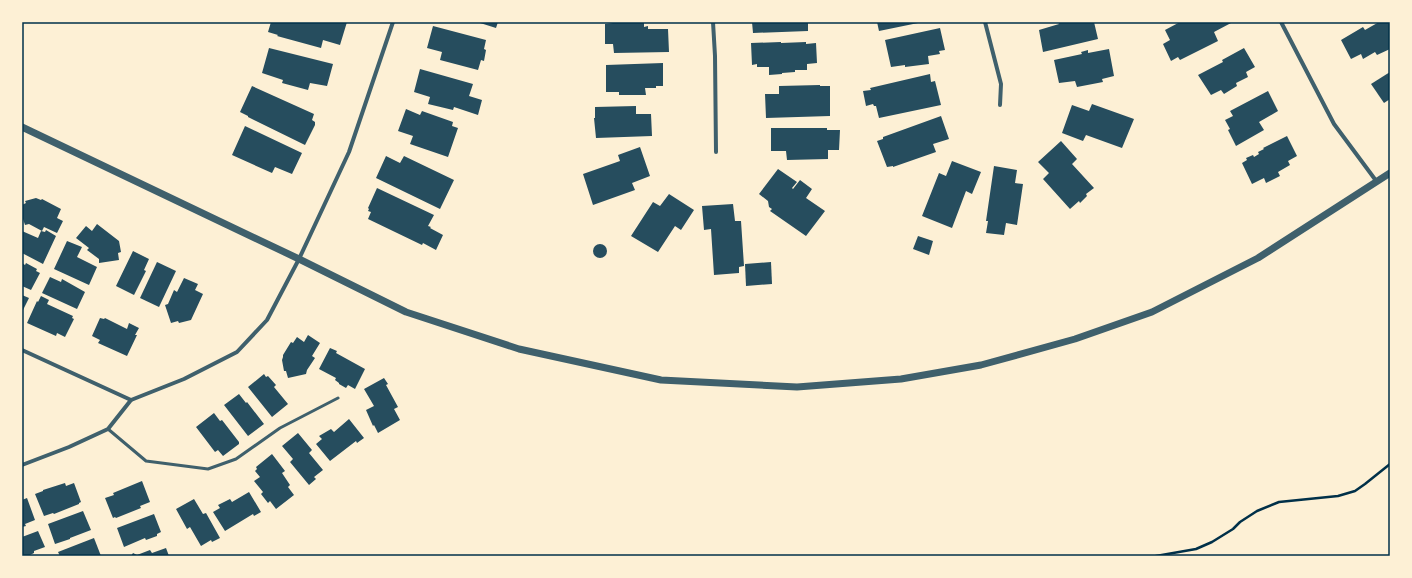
<svg xmlns="http://www.w3.org/2000/svg" width="1412" height="578" font-family="'IBM Plex Serif',serif">
<rect width="100%" height="100%" fill="#fdf0d5"/>
<g fill="#264d5e">
<path d="M271 22H347L340 45 323 40 321 48 277 36 278 35 268 32Z"/>
<path d="M477 22H498L496 28Z"/>
<path d="M613 22H644V27L648 26V29H668L669 52 614 53 613 44H605V24L613 23Z"/>
<path d="M752 22H808V31L753 33Z"/>
<path d="M877 22H918V23L879 31Z"/>
<path d="M1058 22H1094L1098 39 1043 52 1039 30 1059 24Z"/>
<path d="M1180 22H1230L1231 23 1214 32 1218 41 1180 60 1178 57 1171 61 1163 44 1170 40 1165 30Z"/>
<path d="M1379 22H1390V43L1389 44 1390 49 1377 55 1375 52 1363 59 1361 54 1351 59 1341 40 1363 27 1365 30Z"/>
<path d="M433 26 486 40 484 49 486 50 484 61 481 60 478 70 440 60 442 52 427 48Z"/>
<path d="M940 28 945 50 939 51 940 54 928 56 929 64 905 67V65L891 67 885 40Z"/>
<path d="M781 42V43L806 42V44L816 43 817 63 807 64V70H795V72L782 73V74L769 75V67H757V64L752 65 751 43Z"/>
<path d="M269 48 333 64 327 86 310 83 308 90 282 83 283 80 262 73Z"/>
<path d="M1244 48 1255 67 1246 72 1248 77 1236 83 1237 86 1224 94 1221 90 1211 95 1198 75 1223 62 1222 60Z"/>
<path d="M1109 49 1114 76 1102 79 1103 82 1077 87 1075 81 1059 83 1054 60 1082 54 1081 52 1088 50V53Z"/>
<path d="M663 63V86H656V88H645L646 95H619V92H606V65Z"/>
<path d="M420 69 473 84 469 96 482 100 478 115 454 107 453 110 428 104 430 97 414 92Z"/>
<path d="M1390 72V99L1384 103 1371 84Z"/>
<path d="M930 74 931 82 935 81 941 105 879 118 876 106H874L873 104 866 106 863 91 871 90 870 88Z"/>
<path d="M820 85V86H830V116L766 118 765 94H779V86Z"/>
<path d="M252 86 314 114 312 120 315 122V125L305 145 248 117V116L240 112Z"/>
<path d="M1268 91 1278 111 1259 122 1264 130 1236 146 1228 130 1230 129 1225 120 1233 116 1230 111Z"/>
<path d="M1092 104 1134 119 1122 148 1086 135 1083 141 1062 133 1072 105 1089 111Z"/>
<path d="M636 106V114H651L652 136 596 138 594 118H595V107Z"/>
<path d="M406 109 420 115 422 111 453 122 452 126 458 128 448 157 410 144 413 136 398 131Z"/>
<path d="M941 116 949 139 933 144 936 152 893 167V166L887 167 877 141 883 139V137Z"/>
<path d="M245 126 302 153 292 174 275 167 272 173 232 155Z"/>
<path d="M771 128H827V130H840L839 150H828V159L787 160 786 151H771Z"/>
<path d="M1287 136 1297 156 1288 161 1290 165 1278 172 1280 176 1266 183 1264 178 1252 184 1242 163 1247 160 1246 158 1253 155 1254 157 1259 154 1258 152 1264 149 1263 148Z"/>
<path d="M1061 141 1077 159 1072 164 1094 188 1086 194 1087 196 1080 203 1079 201 1070 209 1043 179 1049 173 1038 162Z"/>
<path d="M640 147 650 176 632 183 635 190 593 205 583 174 620 161 618 155Z"/>
<path d="M386 156 400 163 404 156 454 180 440 209 376 178Z"/>
<path d="M952 161 981 172 972 194 966 191 952 228 922 216 939 173 946 176Z"/>
<path d="M994 166 1017 170 1015 183 1023 184 1017 225 1006 223 1004 235 986 233 988 221H986Z"/>
<path d="M778 169 797 182 792 188 793 189 800 180 812 189 806 198 825 211 806 236 770 211 772 209 769 207 768 201 759 194Z"/>
<path d="M377 188 434 215 428 226 431 227 430 228 443 235 436 250 423 243 422 245 368 219 371 212 368 211 369 209 368 208Z"/>
<path d="M669 194 694 210 681 230 675 226 658 252 631 236 653 202 660 206Z"/>
<path d="M36 198 41 200 42 199 61 209 57 218 63 221 57 233 44 227 42 231 29 224 25 225 22 216V205L26 203 25 201Z"/>
<path d="M733 204 735 221H741L744 266 739 267V273L714 275 711 229 704 230 702 206Z"/>
<path d="M97 224 119 241 121 252 118 253 119 260 99 263V259L87 250 89 248 76 238 86 226 92 231Z"/>
<path d="M46 230 56 236 43 264 22 253V231L38 238 41 231 45 232Z"/>
<path d="M918 236 933 241 929 255 913 249Z"/>
<path d="M67 241 82 247 77 257 97 267 89 285 54 269Z"/>
<circle cx="600" cy="251" r="7"/>
<path d="M133 251 149 259 144 270 146 271 134 295 116 286Z"/>
<path d="M157 262 176 271 159 307 140 298Z"/>
<path d="M771 262 772 284 746 286 745 264Z"/>
<path d="M22 263 25 265 26 263 37 269 36 271 40 273 31 290 22 286Z"/>
<path d="M50 277 61 282 62 279 85 292 77 309 42 293Z"/>
<path d="M184 278 198 284 195 290 203 294 191 320 179 323 178 321 171 323 165 305 168 304 174 290 177 292Z"/>
<path d="M22 295 29 298 22 312Z"/>
<path d="M41 296 49 300 47 304 73 316 72 318 74 319 65 337 57 333 56 336 27 323 37 301 38 302Z"/>
<path d="M100 318 104 319 105 318 127 329 129 323 139 328 135 335H137L127 356 98 343 100 340 92 336Z"/>
<path d="M308 335 320 343 312 356 315 358 307 370 306 374 288 378 286 371H284L282 360 283 357V355L291 342 293 343 297 337 304 342Z"/>
<path d="M330 348 337 351 336 353 365 369 355 389 348 385 346 388 339 384V383L335 380 336 378 319 369Z"/>
<path d="M264 374 266 377 268 376 276 385 274 387 288 404 272 417 248 387Z"/>
<path d="M384 378 388 384 386 385 398 407 394 409 400 420 378 433 374 425 373 426 366 410 374 406 364 389Z"/>
<path d="M239 394 246 403 247 402 264 424 248 436 224 405Z"/>
<path d="M214 413 220 421 222 420 239 442V444L223 456 218 450 215 452 196 427Z"/>
<path d="M349 419 364 438 357 443 356 441 330 461 316 444 322 439 319 436 331 429 334 432Z"/>
<path d="M298 433 312 450 309 453 323 470 314 477 316 479 309 485 290 462 293 459 282 446Z"/>
<path d="M272 454 285 471 282 473 290 485 288 487 294 495 276 509 270 501 268 503 261 494 263 492 254 481 260 477 255 471 257 469 256 467Z"/>
<path d="M142 481 150 502 140 506 141 508 116 518 115 517 113 518 105 498 114 495 113 493Z"/>
<path d="M65 483 66 486 74 483 81 502 79 503V504L54 514 53 513 44 516 35 494 43 491V490Z"/>
<path d="M249 492 261 512 254 516 253 514 225 531 213 512 220 508 218 505 230 499 232 502Z"/>
<path d="M27 498 35 520 25 524 26 526 22 527V500Z"/>
<path d="M194 499 203 514 206 513 220 538 212 542 211 540 201 546 190 527 187 529 176 509Z"/>
<path d="M83 511 91 530 70 538V539L55 544 48 524Z"/>
<path d="M154 514 161 532 157 534V536L146 540 145 538 124 547 117 528Z"/>
<path d="M38 531 45 547 34 551V553L28 556H22V537Z"/>
<path d="M94 538 101 556H60L58 552Z"/>
<path d="M166 548 169 556H131L133 553 137 555 150 550 152 553Z"/>
</g>
<g fill="none" stroke-linecap="round" stroke-linejoin="round">
<path stroke="#003049" stroke-width="2.5" d="M1156 556 1196 549 1212 542 1233 529 1240 522 1257 511 1279 502 1338 496 1355 491 1365 484 1390 464"/>
<path stroke="#3f606c" stroke-width="3" d="M108 429 146 461 208 469 236 459 280 428 338 398"/>
<g stroke="#3f606c" stroke-width="4">
<path d="M713 22 715 56 716 152"/>
<path d="M985 22 1001 84 1000 105"/>
<path d="M1281 22 1334 124 1377 182"/>
<path d="M22 350 131 400 108 429 69 447 22 465"/>
<path d="M131 400 184 379 237 352 267 320 299 259 349 152 393 22"/>
</g>
<path stroke="#3f606c" stroke-width="7" d="M22 127 299 259 406 312 519 349 661 380 797 387 901 379 981 365 1075 339 1152 312 1258 258 1390 173"/>
</g>
<rect width="1412" height="578" fill="none" stroke="#fdf0d5" stroke-width="46"/>
<rect x="23" y="23" width="1366" height="532" fill="none" stroke="#003049" stroke-width="1.5"/>
</svg>
